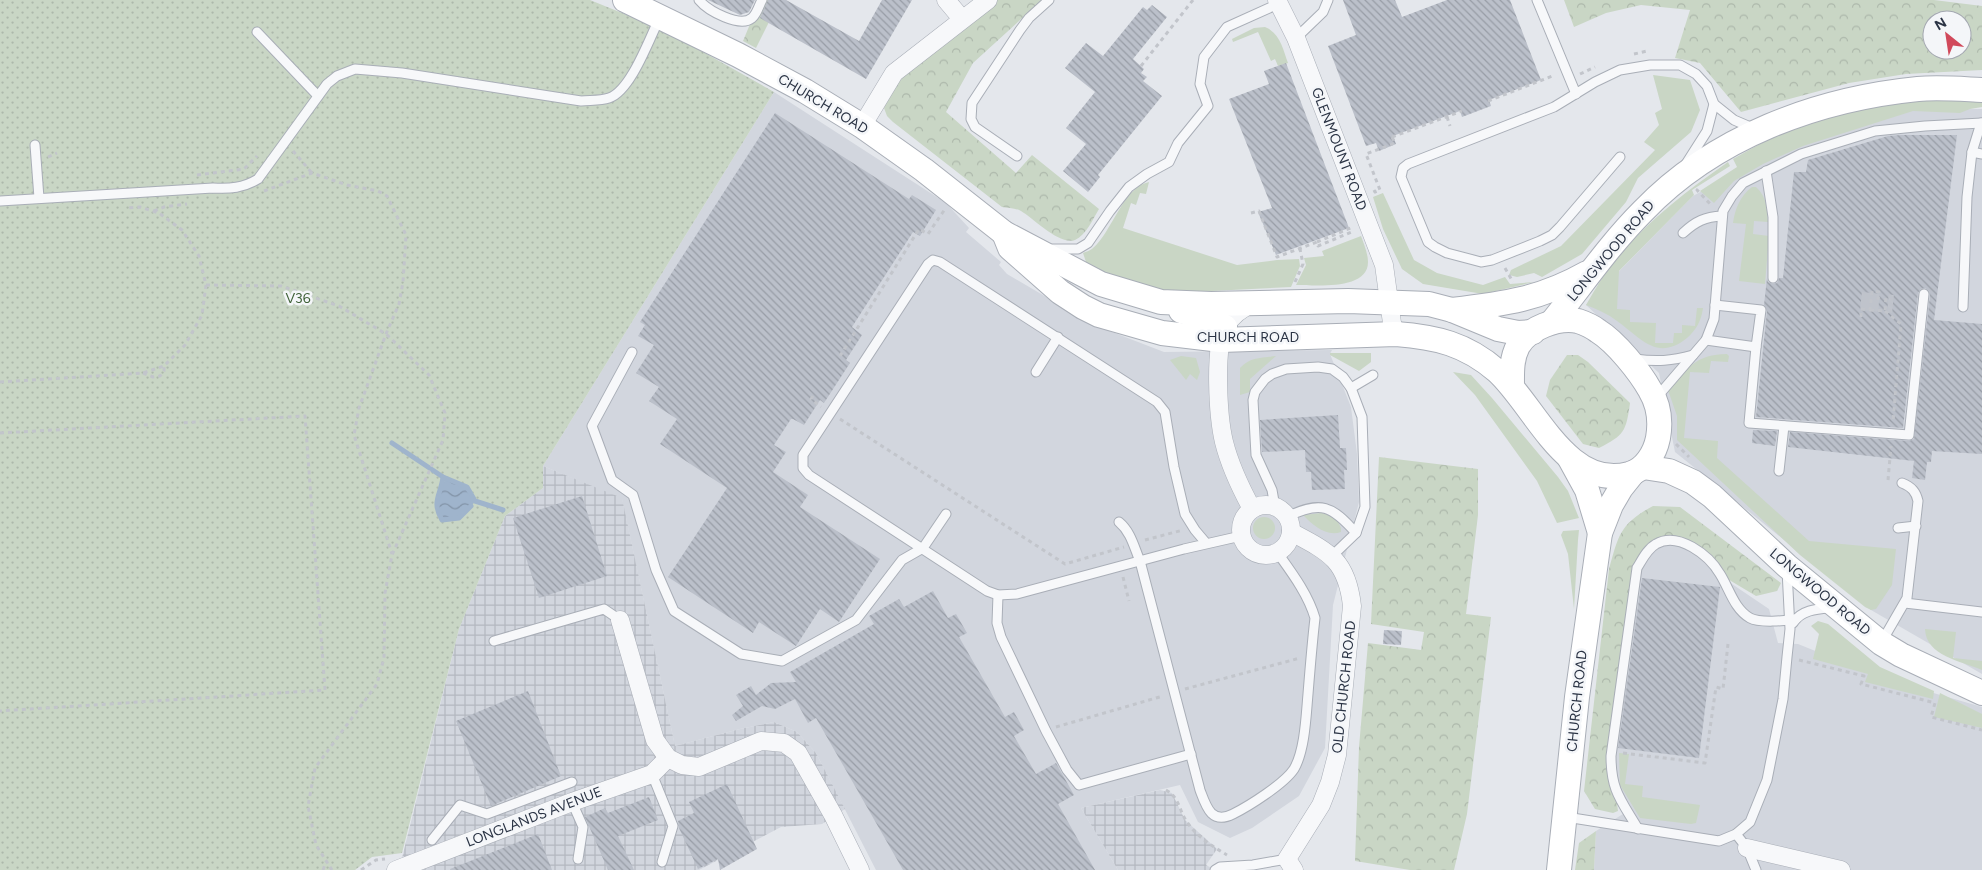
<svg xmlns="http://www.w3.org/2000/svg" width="1982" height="870" font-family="Figtree,sans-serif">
<defs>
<pattern id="industrial-grid" width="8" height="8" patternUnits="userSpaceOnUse" patternTransform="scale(1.25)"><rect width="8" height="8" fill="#d2d6de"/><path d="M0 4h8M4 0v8" fill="none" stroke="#b4b8c0"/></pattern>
<pattern id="forest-crowns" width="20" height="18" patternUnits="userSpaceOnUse" patternTransform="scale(1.25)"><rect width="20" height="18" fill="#c9d6c5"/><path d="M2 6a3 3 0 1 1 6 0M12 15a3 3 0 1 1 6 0" fill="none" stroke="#adb8ab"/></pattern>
<pattern id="park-dots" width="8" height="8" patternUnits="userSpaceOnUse" patternTransform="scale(1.25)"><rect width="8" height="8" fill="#c9d6c5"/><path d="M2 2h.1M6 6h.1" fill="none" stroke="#adb8ab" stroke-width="1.8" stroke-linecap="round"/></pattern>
<pattern id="water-waves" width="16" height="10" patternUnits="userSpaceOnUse" patternTransform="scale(1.25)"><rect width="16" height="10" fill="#9fb4cc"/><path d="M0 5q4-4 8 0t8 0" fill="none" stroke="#8293a7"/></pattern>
<pattern id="building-back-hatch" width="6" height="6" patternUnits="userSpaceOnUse" patternTransform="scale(1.25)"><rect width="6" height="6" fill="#bbc0ca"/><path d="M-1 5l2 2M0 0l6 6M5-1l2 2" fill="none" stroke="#989da6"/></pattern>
</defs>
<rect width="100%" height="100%" fill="#e4e7ec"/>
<g fill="#d2d6de">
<path d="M774 92 946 203 969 228 966 232 1001 262 999 265 1007 274 1094 325 1164 352 1332 350 1330 354 1351 407 1357 454 1359 502 1333 605 1325 748 1299 796 1252 828 1230 838 1198 822 1180 785 1081 808 1118 870H876L816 753 797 732 774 722 740 729 675 746 622 499 543 466Z"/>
<path d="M1982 109V674L1871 610 1675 452 1659 373 1586 305 1693 196 1849 110Z"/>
<path d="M1663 537 1706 554 1732 584 1769 609 1778 643 1798 644 1885 679 1982 707V870H1594L1596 831 1623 814 1612 787 1633 567Z"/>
</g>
<g fill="url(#industrial-grid)">
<path d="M543 466 622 498 675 746 740 729 774 722 797 732 816 753 845 809 822 824 781 827 699 870H399L459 629 505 516 543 488Z"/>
<path d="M1160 790 1172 793 1185 820 1217 849 1206 865 1215 870H1118L1081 808Z"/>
</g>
<g fill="#c9d6c5">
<path d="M1265 27C1280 33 1283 49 1288 63L1278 66 1275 59 1271 61 1258 32 1233 42 1232 39 1254 28Z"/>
<path d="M1653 75 1690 80 1700 110 1691 132 1638 178 1626 202 1582 254 1542 277 1534 273 1517 277 1509 275 1511 270 1561 246 1655 150 1644 142 1659 125 1655 113 1662 109Z"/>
<path d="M1908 98 1982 101V107L1970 109 1960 113 1913 111 1803 146 1763 164 1734 181 1714 203 1700 191 1737 167 1733 159 1774 136 1828 116Z"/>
<path d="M1728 162 1730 166 1692 190 1694 195 1619 271 1617 309 1630 310V322L1656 323 1655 343H1673L1674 333H1682V325L1695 326 1697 308H1703C1701 321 1697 329 1687 338 1657 362 1641 338 1617 321 1608 314 1597 309 1586 305 1594 292 1601 278 1611 266 1643 224 1685 192 1728 162Z"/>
<path d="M1149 182 1146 194 1140 193 1136 205 1131 203 1123 228 1237 265 1277 260 1299 259 1300 266 1291 287 1171 293 1102 274 1086 262 1083 253C1086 252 1091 250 1093 248 1112 232 1123 187 1149 182Z"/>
<path d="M1752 187H1756C1767 197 1767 208 1768 222L1754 221 1753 234 1769 236 1765 284 1739 281 1746 224 1733 223C1735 209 1740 196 1752 187Z"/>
<path d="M1383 193 1414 260 1437 273 1483 285 1505 277 1510 284 1534 282 1483 294 1423 284 1402 269 1383 229 1373 197Z"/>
<path d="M1361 236C1364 244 1368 254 1368 262 1368 291 1314 285 1296 285L1306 265 1304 258 1324 256 1322 251Z"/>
<path d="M1330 353H1371V362L1359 371 1330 355Z"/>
<path d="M1727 354 1729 356 1728 362 1711 361 1709 373 1690 372 1684 438 1718 441 1717 458 1809 541 1896 549 1892 585 1876 609 1871 610 1865 607 1800 555 1677 440V416L1668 390C1687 368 1697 354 1727 354Z"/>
<path d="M1181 356 1196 358 1200 372 1197 380 1190 374 1186 380 1170 360Z"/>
<path d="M1276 356 1250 379V392L1240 395V368C1250 357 1261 358 1276 356Z"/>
<path d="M1453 372 1471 375 1492 398 1558 477 1568 491 1579 518 1557 523 1537 481 1475 395Z"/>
<path d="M1321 513 1334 514 1341 528V532C1326 537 1313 525 1303 515Z"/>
<circle cx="1264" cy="528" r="11"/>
<path d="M1579 530 1578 540 1574 609 1568 554 1561 535 1563 531Z"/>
<path d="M1818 621 1828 624 1880 667 1934 691 1933 699 1865 682 1868 674 1813 659 1819 634 1811 626Z"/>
<path d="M1925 629 1956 632 1953 658 1982 661V670C1961 661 1926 656 1925 629Z"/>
<path d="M1940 693 1982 714V728L1934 717Z"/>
<path d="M1619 753 1629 754 1625 784 1643 786 1642 797 1700 805 1696 823 1691 824 1640 818 1620 785Z"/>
</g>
<g fill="url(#forest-crowns)" fill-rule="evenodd">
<path d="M760 0H780L756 48 743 41Z"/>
<path d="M986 0H1042L973 63 946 112 1016 173 1032 155 1099 209C1093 219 1086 235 1075 240 1060 246 1033 218 1021 211 1016 208 1008 208 1002 207L893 122 887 116 884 108 891 87Z"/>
<path d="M1564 0H1934L1982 6V70L1906 74 1849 83 1741 112 1700 63 1675 58 1690 10 1641 5 1606 13 1574 27ZM1932 20H1962V50H1932Z"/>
<path d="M1567 355H1578L1588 362 1630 403C1626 432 1624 435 1599 448L1583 444 1546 396 1550 380Z"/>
<path d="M1379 457 1478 469V515L1466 614 1491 617 1467 814 1454 870H1410L1355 861 1359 747 1368 643 1421 650 1424 632 1371 624Z"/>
<path d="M1653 506 1680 507 1781 583 1777 591 1756 596 1726 578 1708 556 1664 540 1633 567 1610 749 1618 811 1613 813 1595 809 1584 791 1609 569C1619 534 1620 524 1653 506Z"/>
<path d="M1596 831 1594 870H1575L1579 843Z"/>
</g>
<path fill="url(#park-dots)" d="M0 0H590L664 30 774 92 543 466V488L505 516 459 629 402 853 372 857 355 870H0Z"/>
<path fill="url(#water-waves)" d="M446 479 467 487 475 501C467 513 456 521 441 518 433 505 437 490 446 479Z"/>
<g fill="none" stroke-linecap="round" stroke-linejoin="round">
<g stroke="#9fb4cc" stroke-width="5">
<path d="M392 443 443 477 467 487 475 501 503 510"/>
<path d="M443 477C441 495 431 501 442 520L459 518 471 506"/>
</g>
</g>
<g fill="url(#building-back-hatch)">
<path d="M708 0H755L749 12 740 15Z"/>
<path d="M768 0H786L859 41 882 0H912L866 79 760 18Z"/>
<path d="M1343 0H1395L1402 17 1447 0H1510L1541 80 1489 100 1491 106 1462 117 1460 111 1393 136 1396 144 1379 151 1376 143 1366 146 1328 46 1356 35Z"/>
<path d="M1152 5 1167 17 1133 59 1144 69 1141 73 1147 77 1143 81 1162 96 1098 175 1100 177 1088 192 1063 171 1086 144 1066 128 1095 92 1065 68 1086 43 1103 56 1143 7 1147 10Z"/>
<path d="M1286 63 1349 228 1276 255 1258 212 1272 208 1229 99 1269 84 1264 71Z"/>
<path d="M775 113 909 199 912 195 936 210 920 236 913 232 852 327 862 335 846 360 850 363 824 403 820 400 804 425 793 419H791L774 445 786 452 773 472 808 495 800 507 880 559 839 622 820 609 796 646 759 622 753 633 668 577 727 488 660 444 677 419 649 401 659 387 636 373 654 345 638 336 645 325 640 322Z"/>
<path d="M1901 135H1957L1934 320 1982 324V454L1932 451 1931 462H1927L1925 480 1912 478 1914 461 1788 447 1790 432 1909 441 1914 439 1930 295 1929 291 1925 288 1921 289 1918 293 1903 428 1756 417 1767 311 1764 305 1767 278 1768 282 1773 284 1777 283 1779 278H1783L1794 172H1806L1808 160 1888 136Z"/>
<path d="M1338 415 1340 448H1346L1347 470H1344L1345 489 1312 490 1311 472H1306L1305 450 1262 452 1260 420Z"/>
<path d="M1753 430 1777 431 1775 446 1752 443Z"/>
<path d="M582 496 607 576 539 598 513 518Z"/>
<path d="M1642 578 1720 587 1699 758 1618 748Z"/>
<path d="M933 591 948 618 956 614 967 633 959 637 1005 717 1014 712 1024 730 1014 736 1036 774 1056 763 1074 795 1058 804 1095 870H903L816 718 808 723 795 699 775 709 762 706 736 721 732 715 743 706 736 695 751 686 756 695 771 683 796 682 790 672 874 624 869 616 899 599 904 607Z"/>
<path d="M1384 630 1402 631 1401 645 1383 644Z"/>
<path d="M528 691 561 776 491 806 456 721Z"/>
<path d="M727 784 757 849 720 870 718 859 698 869 679 828 678 821 694 813 689 802Z"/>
<path d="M649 797 658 820 618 836 634 870H608L585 817 605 808 608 813Z"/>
<path d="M538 834 552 870H451L450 869Z"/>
</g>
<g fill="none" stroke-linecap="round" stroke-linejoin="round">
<path stroke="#bfc3cb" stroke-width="18" stroke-dasharray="18 9" stroke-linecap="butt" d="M1861 301 1893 304"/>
<g stroke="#a9aeb7" stroke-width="11">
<g id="lane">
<path d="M699 0C708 11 740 28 752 18 757 14 759 5 762 0"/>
<path d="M1537 0 1576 94"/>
<path d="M257 32 318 96"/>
<path d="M1296 38 1323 12 1328 0"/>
<path d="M35 145 39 198"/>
<path d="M1972 152 1982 154"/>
<path d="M1017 156 975 127 971 119 972 103 1020 30 1029 18 1049 0"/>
<path d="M1620 157 1560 227 1552 235 1540 241 1492 260 1481 262 1447 253 1435 247 1428 242 1401 177 1403 168 1408 164 1554 107 1595 82 1620 70 1650 65H1680L1696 74 1707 86 1714 104 1734 120 1755 129"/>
<path d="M1686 164 1707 131 1714 104"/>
<path d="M1766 171 1773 217V278"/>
<path d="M0 201 213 188C230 189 243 188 258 179L327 84 337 76 355 69 402 73 581 101C590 100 600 101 609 98 631 91 650 37 660 17"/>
<path d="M1683 233C1696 221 1705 217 1722 216"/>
<path d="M1053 249H1078L1088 243 1110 211 1129 187 1147 174 1169 162 1178 143 1208 106 1200 84 1204 57 1227 27 1278 4"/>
<path d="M1963 307 1967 197 1972 152 1981 123"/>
<path d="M1706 340 1756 347 1761 310 1715 305"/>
<path d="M1756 347 1749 423 1909 435 1924 294"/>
<path d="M632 352 592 426 612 480 633 495 656 570 674 611 741 654 782 661 856 620 902 560 923 548 946 514"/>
<path d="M1635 359C1657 362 1671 361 1693 355"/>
<path d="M1036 372 1058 337"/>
<path d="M1351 388 1373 375"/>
<path d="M1657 397 1706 340 1714 319 1723 211 1732 196 1743 183 1801 154 1875 131 1925 126 1982 123"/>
<path d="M1779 471 1784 426"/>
<path d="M1275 507 1272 490 1256 455 1253 400 1255 392 1265 379 1272 374 1286 369 1318 367 1332 369 1343 377 1351 388 1362 417 1365 507 1356 533 1332 556"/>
<path d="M1287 517C1321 500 1332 506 1356 533"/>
<path d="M1119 522C1131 532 1134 547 1140 561L1200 790C1206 806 1211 825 1233 814 1249 806 1284 784 1294 769 1305 750 1306 716 1308 694 1310 669 1312 644 1315 618 1308 594 1292 573 1277 552"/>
<path d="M1898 528 1916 526"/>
<path d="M1206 543 1195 530 1185 514 1174 467 1165 412 1157 402 940 262 933 260 928 264 803 455V468L809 475 987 591 998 595 1017 594 1184 549 1241 536"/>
<path d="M998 595 997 623 1001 637 1046 731 1067 770 1079 785 1191 754"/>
<path d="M1905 603 1982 612"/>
<path d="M1793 623C1801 610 1817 609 1830 608"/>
<path d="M494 641 604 609 620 620"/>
<path d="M1881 643 1907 598 1918 501C1916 492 1912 487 1902 483"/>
<path d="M652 774 673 826 662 862"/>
<path d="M572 802 583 827 578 859"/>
<path d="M1566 817 1719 841 1736 834 1750 822 1767 780 1783 699 1787 657 1790 629 1787 570"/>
<path d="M1638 829C1621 800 1611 791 1611 756L1637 568C1642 560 1647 549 1656 544 1678 531 1709 555 1720 574 1729 588 1734 609 1750 618 1759 623 1785 621 1796 619"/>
<path d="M1736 834 1747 848 1756 870"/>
<path d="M432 840 460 805 487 814 572 782"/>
<path d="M1215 870 1220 867 1253 865 1287 859"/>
</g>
</g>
<g stroke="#a9aeb7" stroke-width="19">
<g id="street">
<path d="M946 0 962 19"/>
<path d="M1277 0 1296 38 1384 265 1392 323 1396 334"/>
<path d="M862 126 894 73 988 0"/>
<circle cx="1266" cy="530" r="25"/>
<path d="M1252 509C1240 487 1230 466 1224 442 1218 417 1214 349 1225 327 1232 315 1242 308 1254 303"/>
<path d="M1291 532C1329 552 1347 560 1352 606L1337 755 1330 782 1321 805 1287 859 1294 870"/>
<path d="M620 620 655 740 668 758 682 765 699 767 761 741 784 743 798 753 833 815 860 870"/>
<path d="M1747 848 1841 870"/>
<path d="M396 870 572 802 652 774 668 758"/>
</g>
</g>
<g stroke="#a9aeb7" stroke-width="26">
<g id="secondary">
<path d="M625 0 738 55 805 91 862 126 924 170 1004 233 1101 284 1161 302 1211 304 1348 301 1429 304 1452 310 1498 329 1518 333 1533 332"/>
<path d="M1004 233 1010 248 1060 292 1083 307 1099 315 1162 333 1221 340 1396 334C1436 337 1466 344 1497 371 1534 404 1567 491 1629 474 1645 470 1655 453 1658 438 1661 421 1659 405 1650 390 1640 372 1616 342 1598 331 1593 327 1584 323 1578 321 1558 317 1528 328 1518 346 1511 359 1512 374 1512 387"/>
<path d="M1452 310C1504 304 1541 299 1587 273"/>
<path d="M1181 311 1202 317 1225 327"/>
<path d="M1552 322C1582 285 1609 245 1643 211 1714 137 1817 99 1918 89 1938 87 1961 89 1982 90"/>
<path d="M1570 459 1587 490 1600 533"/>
<path d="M1643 467 1669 471 1693 482 1712 496 1787 566 1881 643 1901 655 1982 693"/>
<path d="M1559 870 1577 697 1600 533 1611 505 1621 488 1633 473"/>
</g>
</g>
<g stroke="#c2c5cb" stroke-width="3" stroke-dasharray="4 4" stroke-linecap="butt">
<path d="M1634 54 1647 51"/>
<path d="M1141 66 1193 0"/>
<path d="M1580 74 1595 67"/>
<path d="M1488 101 1555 75"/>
<path d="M1447 117 1450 126"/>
<path d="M1392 137 1462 111"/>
<path d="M293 151 312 173"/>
<path d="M48 157 57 153"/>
<path d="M197 175 244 169 257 156"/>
<path d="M1698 189 1697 190 1712 206"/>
<path d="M1374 190 1375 192 1380 190 1366 154 1395 143 1392 137"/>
<path d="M264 191 312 173 347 185 378 191 387 196 406 235 403 282 399 304 386 334 359 408 354 435 392 554"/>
<path d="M154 211 164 207 187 204"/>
<path d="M1251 213 1259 211 1277 257 1317 242 1318 246 1354 231"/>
<path d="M1317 242 1353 227"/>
<path d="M1505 268 1513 282"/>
<path d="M1295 282 1303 264 1300 249"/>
<path d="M206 285 281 286 339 306 386 334 429 375 445 413 443 440 392 555 385 593 384 658 377 684 315 768 308 806 316 845 332 870"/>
<path d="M1870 310 1885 311 1886 297"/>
<path d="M1885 311 1901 324 1893 422"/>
<path d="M1861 317V309L1870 310 1872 291 1879 292 1878 300"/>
<path d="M840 356 919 229 928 234 945 209"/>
<path d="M143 373 153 377 160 376 164 371V366"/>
<path d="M0 382 143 373 164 366 185 345 202 315 206 285 199 256 182 230 159 213 140 207 126 208"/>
<path d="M813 396 811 399 821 407"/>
<path d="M840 419 1065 564 1124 547"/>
<path d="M0 433 305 416 325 690 0 711"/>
<path d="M1676 444 1689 457"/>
<path d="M1888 480 1891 446"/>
<path d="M1145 540 1183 530"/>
<path d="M1123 577 1129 601"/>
<path d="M1799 660 1864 676 1861 684 1935 703 1931 717 1982 730"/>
<path d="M1185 689 1300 658"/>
<path d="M1056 727 1163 696"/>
<path d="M1623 753 1705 763 1716 687 1723 689 1728 644"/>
<path d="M1166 790C1180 798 1179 811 1187 822 1197 837 1212 846 1227 855"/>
<path d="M323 870 326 862"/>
<path d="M361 870 376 860 385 859"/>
</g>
<use href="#lane" stroke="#f7f8fa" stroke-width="9"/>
<use href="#street" stroke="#f7f8fa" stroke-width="18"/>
<use href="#secondary" stroke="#fff" stroke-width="24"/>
</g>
<g text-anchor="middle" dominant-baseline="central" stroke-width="5" stroke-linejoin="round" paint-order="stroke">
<g font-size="14" fill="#2b3445" stroke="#f4f6f9">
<text transform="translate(823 104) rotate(31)">CHURCH ROAD</text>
<text transform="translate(1339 149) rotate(69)">GLENMOUNT ROAD</text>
<text transform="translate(1611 251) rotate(-50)">LONGWOOD ROAD</text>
<text x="1248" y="337">CHURCH ROAD</text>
<text transform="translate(1820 592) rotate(40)">LONGWOOD ROAD</text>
<text transform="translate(1344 687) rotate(-84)">OLD CHURCH ROAD</text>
<text transform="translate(1577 701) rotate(-84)">CHURCH ROAD</text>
<text transform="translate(534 817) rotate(-21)">LONGLANDS AVENUE</text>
</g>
<g font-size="14" fill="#3f6138" stroke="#f4f6f9">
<text x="298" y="298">V36</text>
</g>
</g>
<g transform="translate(1947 35) rotate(330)"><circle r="24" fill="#f4f6f9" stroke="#a4a8b1"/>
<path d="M0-4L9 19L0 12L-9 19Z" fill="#d1495b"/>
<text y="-8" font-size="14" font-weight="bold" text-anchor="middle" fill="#2b3445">N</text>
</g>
</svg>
